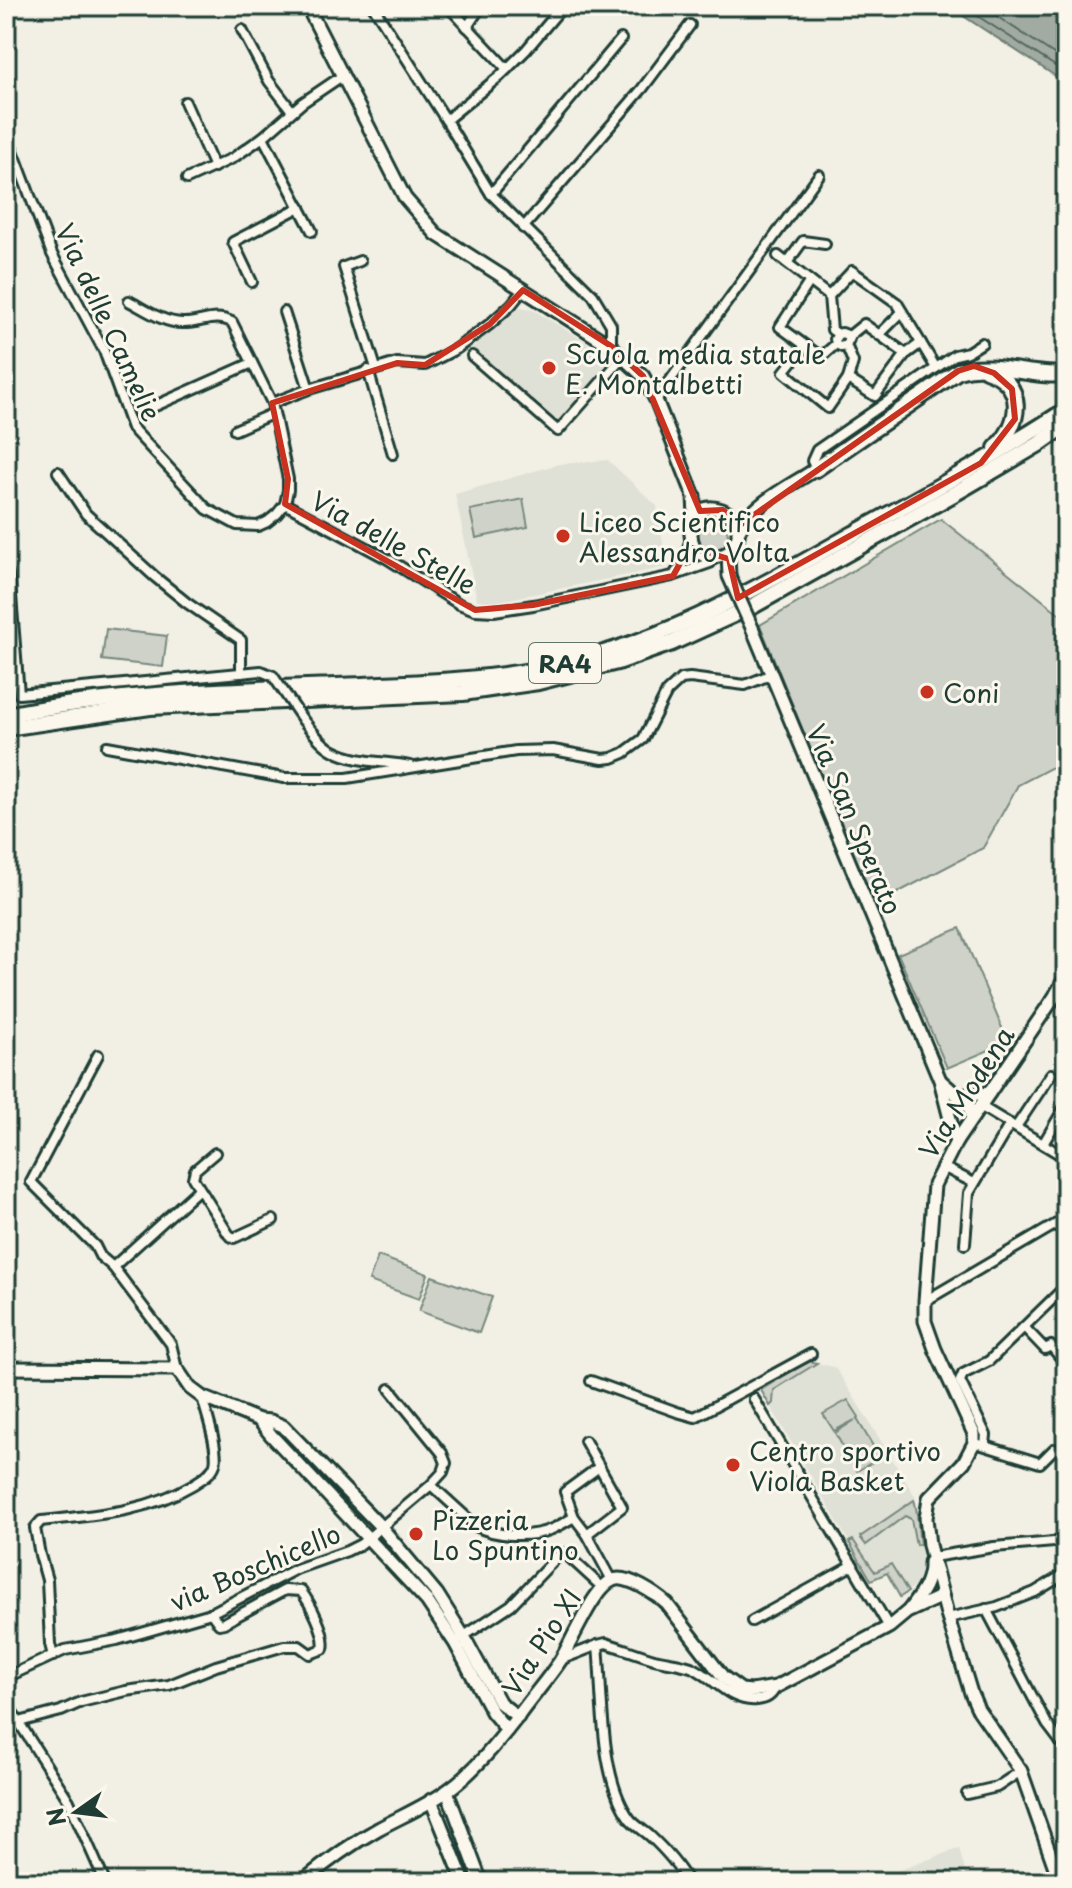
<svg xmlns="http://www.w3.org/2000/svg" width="1072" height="1888" font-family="'Playpen Sans',sans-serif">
<rect width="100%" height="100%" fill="#f2f0e5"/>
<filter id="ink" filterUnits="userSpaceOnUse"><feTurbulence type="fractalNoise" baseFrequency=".0125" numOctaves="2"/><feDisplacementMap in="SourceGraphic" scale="16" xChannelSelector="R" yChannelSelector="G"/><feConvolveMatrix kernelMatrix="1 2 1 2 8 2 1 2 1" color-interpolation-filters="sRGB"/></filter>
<g filter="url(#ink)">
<g fill="#e0e1d6">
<path d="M520 307 532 309 586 342 611 360 595 377 599 381 559 425 471 348Z"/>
<path d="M608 460 657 506 667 567 495 602 477 600 455 494 559 464Z"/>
<path d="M808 1361 834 1367 839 1373 915 1496 924 1568 919 1583 900 1597 886 1573 871 1580 761 1390Z"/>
<path d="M959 1848 968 1882H868Z"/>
</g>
<g fill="#cfd2c8" stroke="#77887e" stroke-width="2">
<path d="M523 499 528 527 476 538 470 510Z"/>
<path d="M941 519 1066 619V760L1018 785 983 848 874 905 760 625Z"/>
<circle cx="713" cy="536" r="15"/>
<path d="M106 629 167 636 163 667 102 660Z"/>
<path d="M960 928 1008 1042 947 1068 898 954Z"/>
<path d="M378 1256 428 1274 419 1299 369 1281Z"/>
<path d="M432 1276 492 1297 479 1333 419 1311Z"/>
<path d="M808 1361 817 1363 774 1390 773 1403 770 1406 761 1390Z"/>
<path d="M848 1400 859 1417 857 1419 880 1458 857 1471 835 1433 855 1420 834 1431 823 1414Z"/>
<path d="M914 1500C918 1509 918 1532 920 1544L916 1545 911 1519 905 1516 866 1545 860 1537Z"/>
<path d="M853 1540 875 1572 891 1564 908 1592 900 1597 887 1573 871 1580 849 1542Z"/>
</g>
<path fill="#a2aba1" stroke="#6e7f75" stroke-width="2" d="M948 6H1066V83Z"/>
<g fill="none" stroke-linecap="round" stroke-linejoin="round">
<g stroke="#536960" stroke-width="2">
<path d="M962 6 1066 73"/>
<path d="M981 6 1066 62"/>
</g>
<g stroke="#1f3d34" stroke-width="14">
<g id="street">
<path d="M373 6 446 120 491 194 593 295 611 325V346"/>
<path d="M448 6 507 69"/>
<path d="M467 27 481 6"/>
<path d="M242 30 269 81 292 111"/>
<path d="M185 102 214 167"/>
<path d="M446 120 500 76 526 50 563 6"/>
<path d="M6 132 52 254 104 351 132 428 207 509 237 525 258 526 267 522 277 514 285 504 288 490V479L272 403 232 322C213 313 201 324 182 323 164 323 144 309 129 301"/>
<path d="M263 137 312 231"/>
<path d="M187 179 233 158 263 137 302 103 342 76"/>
<path d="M491 194 621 39"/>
<path d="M523 228 642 89 690 25"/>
<path d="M778 256 829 296"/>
<path d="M360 261 344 267 376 368"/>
<path d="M787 263 803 241 825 244"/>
<path d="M810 281 780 327 821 357 836 344 835 339 838 334 842 333 847 335 849 339 846 345 842 347 836 344"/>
<path d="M252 282 233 242 300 207"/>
<path d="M284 312 309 389"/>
<path d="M838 334 832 330 829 296 852 271 897 303 936 368"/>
<path d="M879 335 902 312"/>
<path d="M848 337 864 324 906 354"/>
<path d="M804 347 784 372 828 408 848 379 853 362 846 345"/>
<path d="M472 356 558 431 623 357"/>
<path d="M368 370 393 454"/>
<path d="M848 379 875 396 906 354 921 343"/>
<path d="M656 400 819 175"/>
<path d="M272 403 309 389 397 363 425 365 456 349 490 324 511 305 523 290"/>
<path d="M146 410 252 363"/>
<path d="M235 430 274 413"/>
<path d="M816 469 812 461 817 450 955 355 968 352 982 343"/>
<path d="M58 472 86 514 155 577 187 603 241 640V673"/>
<path d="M285 504 388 559 459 604 475 610 494 611 533 605 673 576 710 563 714 557"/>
<path d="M6 566 10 584 19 694 261 671 273 676"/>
<path d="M676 572 682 566 691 539"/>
<path d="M303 720C312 731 322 745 334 751 357 763 386 761 410 766"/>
<path d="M107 746 284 778H347L516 751 553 750 603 759 612 758 624 753 643 739 667 692 681 679 690 678 745 685 770 675"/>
<path d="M98 1055 31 1182 95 1246 100 1256 113 1267 171 1344 177 1369"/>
<path d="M980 1106 1066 1158"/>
<path d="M1016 1127 1051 1074"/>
<path d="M1043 1144 1066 1105"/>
<path d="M215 1153 195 1170 193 1178 229 1235 234 1238 273 1220"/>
<path d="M943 1167 974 1183"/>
<path d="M965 1244 969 1193 1010 1124"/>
<path d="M113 1267 199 1189"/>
<path d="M925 1301 1058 1223 1066 1217"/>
<path d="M1024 1327 1045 1349 1051 1346 1066 1364"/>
<path d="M591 1381 677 1412 695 1417 811 1354"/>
<path d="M754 1399 889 1627"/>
<path d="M585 1441 622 1507 587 1534"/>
<path d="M979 1444 1040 1463 1054 1449"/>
<path d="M985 1445 986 1435 960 1381 963 1374 989 1361 1065 1287H1066"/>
<path d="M599 1467 565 1492 574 1517 587 1534 612 1580"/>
<path d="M431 1485 476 1526C496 1537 531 1538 552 1529 559 1526 567 1521 574 1517"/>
<path d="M933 1557 994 1547 1066 1541"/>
<path d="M986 1609 1047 1724 1066 1749"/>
<path d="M948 1618 997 1607 1035 1592 1063 1575 1066 1571"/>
<path d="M752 1621 853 1565"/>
<path d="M461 1638 511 1605 561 1553 566 1554 603 1588"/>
<path d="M598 1645C603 1695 599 1778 630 1819 635 1825 643 1830 649 1835 664 1849 678 1864 688 1882"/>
<path d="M53 1656 50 1644 47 1580 40 1555 35 1528 41 1521C94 1515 145 1513 192 1485 200 1480 212 1474 215 1464 219 1449 206 1413 202 1397"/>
<path d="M560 1660 598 1645 606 1643C622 1648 638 1654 654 1659 666 1662 679 1663 691 1667 714 1676 729 1703 757 1700 767 1699 771 1696 776 1687"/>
<path d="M19 1722 61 1711 81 1702 126 1691 169 1685 216 1666 284 1646H299L310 1654 323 1649C327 1634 310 1603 301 1591L285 1590 224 1623 219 1624 211 1613"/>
<path d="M967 1794 997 1787 1021 1771"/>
<path d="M105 1882 69 1801 11 1710 7 1677 65 1650 117 1640 211 1613 296 1569 347 1551 361 1544 431 1485 443 1472 446 1463 442 1453 390 1389"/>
</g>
</g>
<g stroke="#1f3d34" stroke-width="17">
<g id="secondary">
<path d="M307 6 405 198 436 234 611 346 643 376 656 400 694 496 695 517"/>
<path d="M738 532C754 502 789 487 816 469"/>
<path d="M729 552C680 578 679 494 722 510 730 513 736 520 738 528 740 540 734 542 730 551 727 557 729 569 729 576"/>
<path d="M753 630 940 1080 956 1142"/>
<path d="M941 1081 969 1106 972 1118"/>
<path d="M959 1096 989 1093"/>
<path d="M6 1368 177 1369 190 1388 202 1397 259 1420 271 1421 283 1426 381 1527 437 1594 464 1637 500 1703 518 1717"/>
<path d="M259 1420 271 1435 427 1601 455 1643 492 1712 507 1730"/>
<path d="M909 1610C920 1595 931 1582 930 1562"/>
<path d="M447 1791 481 1882"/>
<path d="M431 1800 464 1882"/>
<path d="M302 1882C326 1862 351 1844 378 1829 400 1817 426 1806 447 1791 475 1771 498 1742 519 1715 532 1697 547 1680 560 1661 571 1644 594 1587 613 1580 627 1574 657 1595 667 1604L723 1677 741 1690 752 1691 776 1687 889 1627 907 1612 942 1596"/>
<path d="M1060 1882 1021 1771 978 1709 971 1693 948 1618 929 1545 926 1518 929 1498 964 1462 974 1443V1434L935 1349 925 1321V1301L934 1185 956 1142 1055 996 1066 976"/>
</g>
</g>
<g stroke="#1f3d34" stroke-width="20">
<g id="highway">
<path d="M986 370C1026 383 1022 423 996 448"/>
<path d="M816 469 958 371C994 360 1029 378 1066 374"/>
<path d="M6 715C115 693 226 690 337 686 404 683 470 682 536 670 655 648 758 588 862 529 931 491 1000 453 1066 410"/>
<path d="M6 728 150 707 463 693 538 682 621 661 672 643 753 606 959 491 1039 444 1066 425"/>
</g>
</g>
<use href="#street" stroke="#fbf7ec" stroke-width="8"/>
<use href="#secondary" stroke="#fbf7ec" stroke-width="11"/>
<use href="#highway" stroke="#fbf7ec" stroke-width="14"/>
<g stroke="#1f3d34" stroke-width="14" stroke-linecap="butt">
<path id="street-bridge" d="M273 676 303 720"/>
</g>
<g stroke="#1f3d34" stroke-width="17" stroke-linecap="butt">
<path id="secondary-bridge" d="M729 576 753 630"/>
</g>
<use href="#street-bridge" stroke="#fbf7ec" stroke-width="8"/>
<use href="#secondary-bridge" stroke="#fbf7ec" stroke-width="11"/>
</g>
</g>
<path fill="none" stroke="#c8321e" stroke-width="6" stroke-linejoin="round" d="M523 290 611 346 643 376 700 511 723 510 740 525 958 371 974 366 994 373 1012 389 1015 419 981 463 738 598 729 559 689 547 673 576 533 605 475 610 285 504 288 479 272 403 397 363 425 365 490 324Z"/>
<g fill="#c8321e" stroke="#fbf7ec" stroke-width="3">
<circle cx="549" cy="368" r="8"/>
<circle cx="563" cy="536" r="8"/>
<circle cx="927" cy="692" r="8"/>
<circle cx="733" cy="1465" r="8"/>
<circle cx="416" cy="1534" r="8"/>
</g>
<g text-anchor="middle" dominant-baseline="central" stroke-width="6" stroke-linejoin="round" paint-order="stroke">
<rect fill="#fbf7ec" stroke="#61756b" stroke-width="2" x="529" y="643" width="72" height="40" rx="6"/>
<g font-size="24" font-weight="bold" fill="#1f3d34">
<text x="565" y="663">RA4</text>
</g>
<g font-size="26" fill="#1f3d34" stroke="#fbf7ec">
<text transform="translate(109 322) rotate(65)">Via delle Camelie</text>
<text transform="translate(394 542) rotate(29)">Via delle Stelle</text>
<text transform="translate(855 819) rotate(67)">Via San Sperato</text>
<text transform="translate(966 1092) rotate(-57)">Via Modena</text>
<text transform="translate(255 1567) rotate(-23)">via Boschicello</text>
<text transform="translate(541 1642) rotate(-57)">Via Pio XI</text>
</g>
<g font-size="26" fill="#1f3d34" stroke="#fbf7ec" text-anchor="start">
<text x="565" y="353">Scuola media statale<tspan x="565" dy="30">E. Montalbetti</tspan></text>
<text x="579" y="521">Liceo Scientifico<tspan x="579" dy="30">Alessandro Volta</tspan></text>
<text x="943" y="692">Coni</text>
<text x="749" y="1450">Centro sportivo<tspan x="749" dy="30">Viola Basket</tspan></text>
<text x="432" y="1519">Pizzeria<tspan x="432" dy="30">Lo Spuntino</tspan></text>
</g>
</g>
<rect width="1072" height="1888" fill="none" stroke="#fbf7ec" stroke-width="32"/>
<rect x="16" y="16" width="1040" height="1856" fill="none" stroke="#1f3d34" stroke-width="3" filter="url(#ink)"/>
<g transform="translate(76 1812) rotate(256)" stroke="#fbf7ec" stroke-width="6" paint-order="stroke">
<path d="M0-6L14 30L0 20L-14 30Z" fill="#1f3d34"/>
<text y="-12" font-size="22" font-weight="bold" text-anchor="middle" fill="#1f3d34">N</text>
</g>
</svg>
